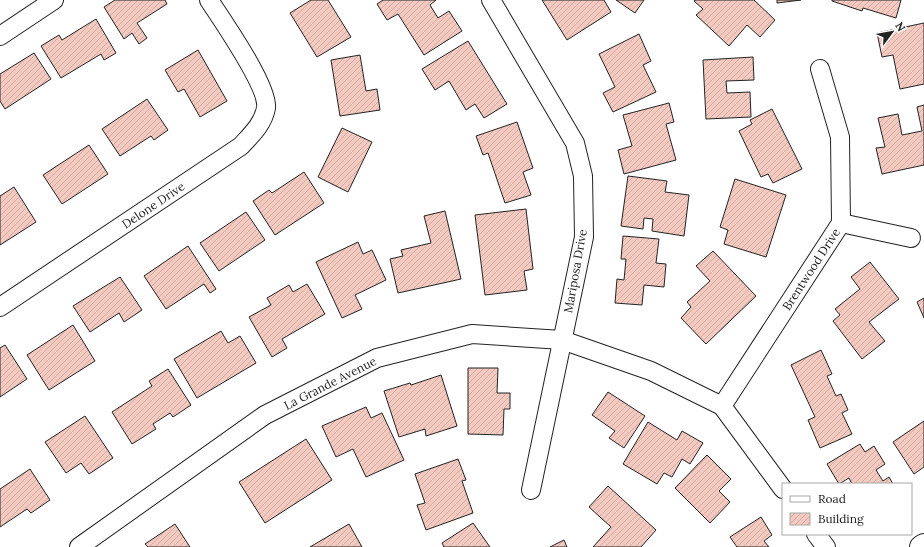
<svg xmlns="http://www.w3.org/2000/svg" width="924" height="547" font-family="Lora,serif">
<defs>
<pattern id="building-hatch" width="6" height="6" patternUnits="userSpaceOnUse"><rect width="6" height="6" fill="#f3c9c0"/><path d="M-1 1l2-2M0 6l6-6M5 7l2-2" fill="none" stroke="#d0aca5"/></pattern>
</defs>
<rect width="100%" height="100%" fill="#fff"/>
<g fill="url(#building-hatch)" stroke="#222">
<path d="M115 0H165L167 4 137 23 147 38 139 44 132 33 124 39 104 7Z"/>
<path d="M311 0H328L351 37 317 57 290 13Z"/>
<path d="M383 0H436L430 5 438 18 449 11 462 31 424 55 398 14 387 20 377 4Z"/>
<path d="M542 0H604L611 12 567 40Z"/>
<path d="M616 0H644L635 13Z"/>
<path d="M695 0H754L775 20 760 37 747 25 729 46 696 15 703 9 694 1Z"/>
<path d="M777 0H801L777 3Z"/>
<path d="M832 0H901L896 18 863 8 862 11 832 1Z"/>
<path d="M96 19 116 53 104 60 101 54 61 78 41 46 59 35 62 40Z"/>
<path d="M924 23V84L900 89 893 55 882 57 877 33Z"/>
<path d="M639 34 651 61 643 65 656 92 613 112 603 93 615 87 599 54Z"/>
<path d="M468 41 507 104 484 118 475 104 466 110 449 81 435 90 422 69Z"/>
<path d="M198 50 227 101 200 117 184 89 178 92 165 70Z"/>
<path d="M34 53 51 79 5 109 0 101V74Z"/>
<path d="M360 55 366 91 377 89 380 110 340 116 331 60Z"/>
<path d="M753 57 754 80 726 81 727 93 750 92 751 117 706 119 703 60Z"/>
<path d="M147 99 168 130 154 140 151 136 120 156 102 129Z"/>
<path d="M669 103 674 122 666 124 676 160 624 174 618 150 632 146 623 115Z"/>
<path d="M924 105V165L882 174 876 148 885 147 878 118 898 114 902 135 922 131 917 107Z"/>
<path d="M772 109 802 169 773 183 768 174 761 177 739 131 752 124 750 120Z"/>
<path d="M517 122 533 168 523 172 531 195 505 203 488 153 483 155 476 136Z"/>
<path d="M342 128 372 142 348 192 318 177Z"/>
<path d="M89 145 108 174 62 204 43 175Z"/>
<path d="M304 172 324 203 275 235 253 201 269 190 272 193Z"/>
<path d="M628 176 667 181 665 192 689 195 684 236 652 231 653 219 644 218 643 229 621 226Z"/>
<path d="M735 179 786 195 766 257 724 244 728 230 720 227Z"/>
<path d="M14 187 36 222 0 245V196Z"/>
<path d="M526 209 533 269 524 271 527 290 485 295 475 215Z"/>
<path d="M445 211 461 279 398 293 390 259 403 256 401 250 431 243 424 216Z"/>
<path d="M246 212 265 240 219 271 200 243Z"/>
<path d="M623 236 659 239 656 263 666 264 664 287 644 285 642 305 615 303 617 279 624 280 626 259H621Z"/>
<path d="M358 242 363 254 372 250 386 280 355 295 362 309 342 318 316 262Z"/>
<path d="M188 246 216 289 210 293 204 284 166 309 144 276Z"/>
<path d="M713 251 756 296 706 344 681 318 691 307 687 302 710 281 696 266Z"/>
<path d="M870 262 899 299 869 322 885 341 862 359 833 321 840 315 835 309 860 289 851 277Z"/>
<path d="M120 277 142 310 124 322 119 313 90 332 73 306Z"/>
<path d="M307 284 325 314 282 339 287 348 272 357 249 317 271 305 267 298 289 285 293 292Z"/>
<path d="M924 298V318L917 302Z"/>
<path d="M73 325 95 361 49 390 27 355Z"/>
<path d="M221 331 228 343 240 336 256 363 197 398 174 359Z"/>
<path d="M5 345 27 379 0 397V348Z"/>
<path d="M821 350 832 374 827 376 836 396 841 394 848 410 842 413 852 434 820 448 808 420 815 417 791 365Z"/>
<path d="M468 368H498L497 393H510V409H504L503 435 468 434Z"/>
<path d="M168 369 191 405 173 417 170 413 153 424 156 429 132 444 112 412 152 386 149 381Z"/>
<path d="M441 375 457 426 426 436 425 429 399 437 384 391 410 383 411 385Z"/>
<path d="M608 392 645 416 624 448 609 438 615 431 592 415Z"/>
<path d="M366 407 371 418 382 413 404 460 366 477 353 449 336 457 322 426Z"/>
<path d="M85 416 113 458 89 474 81 463 66 473 45 442Z"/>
<path d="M924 421V467L914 474 893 442Z"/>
<path d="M648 422 677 440 682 431 703 443 690 464 682 459 672 477 664 473 657 484 623 464Z"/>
<path d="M306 439 332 480 265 523 239 482Z"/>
<path d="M860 444 865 452 874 446 885 464 876 470 883 481 889 477 893 484H852L849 478 839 484 827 464Z"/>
<path d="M707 455 731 479 719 491 730 502 710 523 675 488Z"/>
<path d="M458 459 466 480 462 481 473 513 426 530 417 505 425 503 415 474Z"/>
<path d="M30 469 50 500 31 513 27 509 0 527V489Z"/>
<path d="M608 486 656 530 641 547H593L611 527 589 507Z"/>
<path d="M761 517 772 535 764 541 769 547H737L730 537Z"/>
<path d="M473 523 490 547H444L442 543Z"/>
<path d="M175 524 190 547H148L145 544Z"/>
<path d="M349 524 362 547H310Z"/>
<path d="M564 540 567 547H550Z"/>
</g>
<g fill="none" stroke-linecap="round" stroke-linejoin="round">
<g stroke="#222" stroke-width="20">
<g id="minor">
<path d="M491 0 575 143 583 176 584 237 531 490"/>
<path d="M0 36 54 0"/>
<path d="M841 223 911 238"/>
<path d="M0 307 241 146C252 134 263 124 266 108 269 87 222 20 209 0"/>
<path d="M722 406 841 223 840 137 820 69"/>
<path d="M816 534 826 547"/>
<path d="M79 547 265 415 377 358 472 334 562 340 651 371 722 406 783 489"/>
</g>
</g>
<g stroke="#222" stroke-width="24">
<path id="tertiary" d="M921 547 924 545"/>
</g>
<use href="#minor" stroke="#fff" stroke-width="18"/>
<use href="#tertiary" stroke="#fff" stroke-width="22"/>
</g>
<g text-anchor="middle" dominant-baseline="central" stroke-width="3" stroke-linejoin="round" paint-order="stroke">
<g font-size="12" fill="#222" stroke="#fff">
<text transform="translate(153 205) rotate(-34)">Delone Drive</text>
<text transform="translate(811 269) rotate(-57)">Brentwood Drive</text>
<text transform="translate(575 271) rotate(-80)">Mariposa Drive</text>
<text transform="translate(330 383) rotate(-27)">La Grande Avenue</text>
</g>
</g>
<rect x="782" y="483" width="130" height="52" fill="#ffffff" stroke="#a7a7a7"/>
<rect x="790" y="496" width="20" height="6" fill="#ffffff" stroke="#a7a7a7"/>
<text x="818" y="503" font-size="12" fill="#222222">Road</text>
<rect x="790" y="513" width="20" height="12" fill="url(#building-hatch)" stroke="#a7a7a7"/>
<text x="818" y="523" font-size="12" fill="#222222">Building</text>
<g transform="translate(892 32) rotate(58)" stroke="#ffffff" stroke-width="3" paint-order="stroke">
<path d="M0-3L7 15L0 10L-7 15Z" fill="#222222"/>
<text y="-6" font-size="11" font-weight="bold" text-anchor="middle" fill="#222222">N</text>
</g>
</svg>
